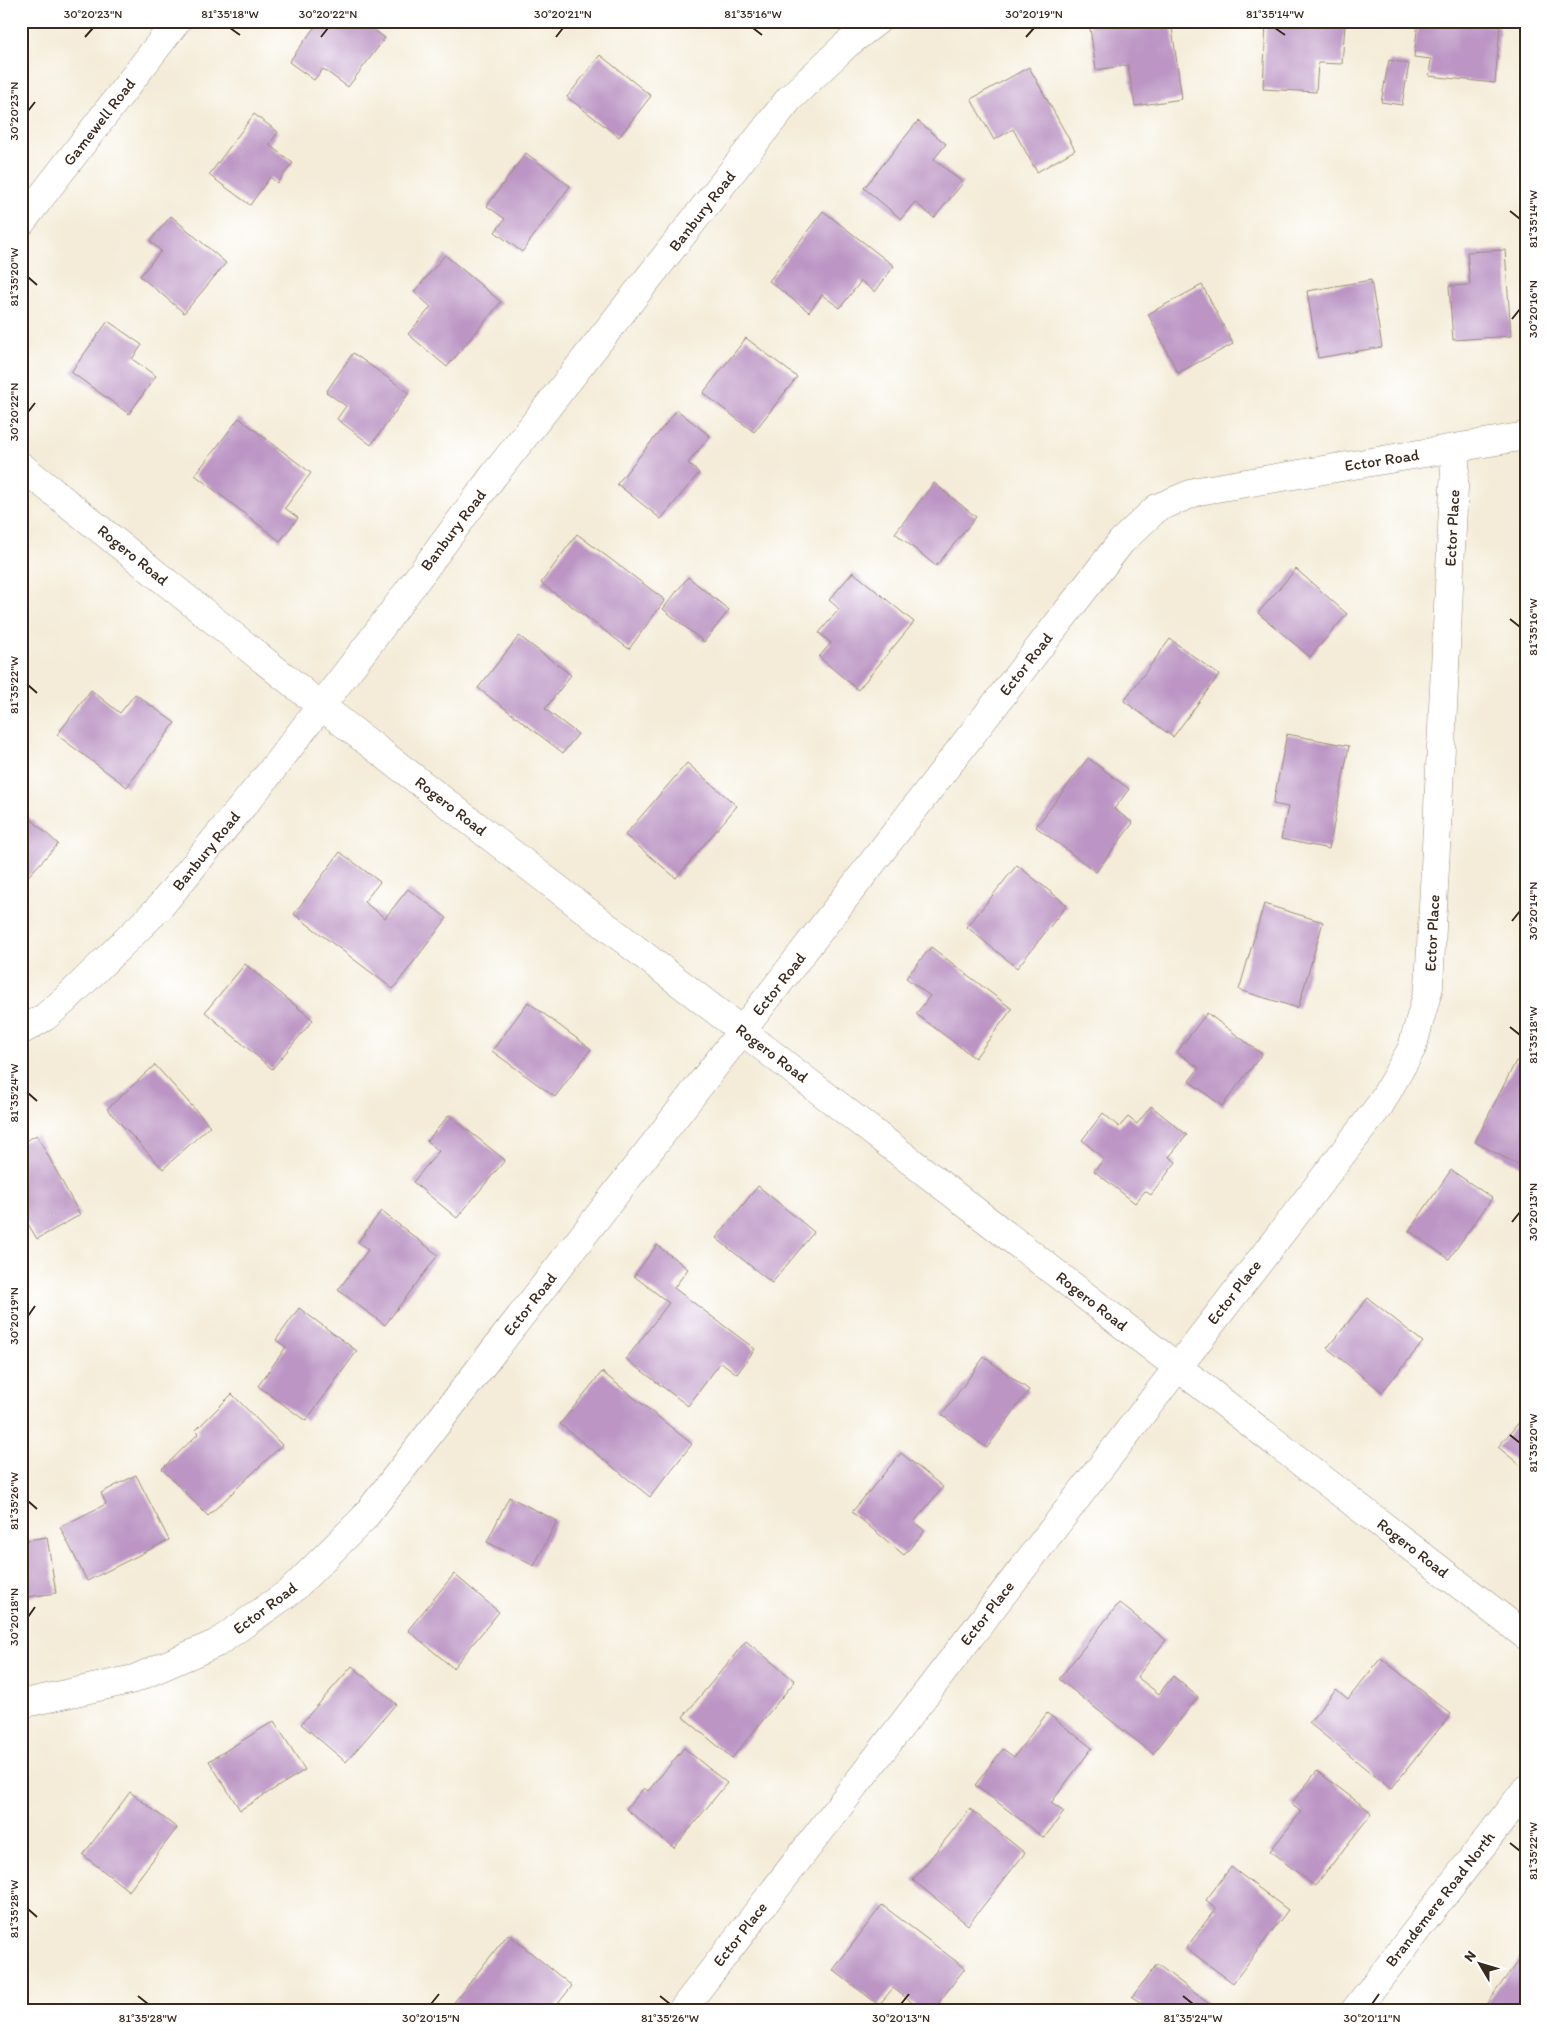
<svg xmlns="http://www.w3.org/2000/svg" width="1547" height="2031" font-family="Itim,sans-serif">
<rect width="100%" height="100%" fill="#fff"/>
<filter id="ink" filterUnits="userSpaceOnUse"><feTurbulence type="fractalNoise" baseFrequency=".02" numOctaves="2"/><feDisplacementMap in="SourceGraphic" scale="10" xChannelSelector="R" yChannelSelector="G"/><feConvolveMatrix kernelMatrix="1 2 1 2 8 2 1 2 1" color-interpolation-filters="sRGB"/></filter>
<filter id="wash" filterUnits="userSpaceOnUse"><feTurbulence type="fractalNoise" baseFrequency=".0096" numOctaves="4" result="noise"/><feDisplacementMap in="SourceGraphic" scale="20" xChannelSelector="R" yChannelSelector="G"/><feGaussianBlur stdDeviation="1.12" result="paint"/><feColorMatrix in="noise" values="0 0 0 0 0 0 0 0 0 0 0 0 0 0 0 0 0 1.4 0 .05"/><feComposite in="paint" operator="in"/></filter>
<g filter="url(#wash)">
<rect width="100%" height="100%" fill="#f4ecd8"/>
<g id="blocks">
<g fill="#bc95c4">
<path d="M319 21H362L385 38 348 87 323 69 314 80 289 62Z"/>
<path d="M1089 21H1171L1182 99 1135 106 1128 65 1096 70Z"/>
<path d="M1418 21H1443L1500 27 1495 83 1429 76 1431 59 1414 57Z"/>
<path d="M1266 22 1345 25 1342 64 1318 63 1316 92 1263 89Z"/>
<path d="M600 55 651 96 619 137 567 97Z"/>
<path d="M1389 60 1409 64 1402 105 1381 102Z"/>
<path d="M1029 67 1075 150 1037 172 1013 129 994 140 971 99Z"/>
<path d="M254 114 278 132 269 145 293 163 277 183 270 177 250 205 209 175Z"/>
<path d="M918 121 946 144 934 159 963 183 934 218 915 202 901 219 864 188Z"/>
<path d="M526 153 570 186 522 252 495 232 505 219 487 206Z"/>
<path d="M823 211 894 266 875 292 861 281 840 308 822 295 809 312 769 281Z"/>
<path d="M171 216 226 263 184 313 140 276 161 251 150 241Z"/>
<path d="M1505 250 1511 336 1453 340 1449 286 1470 285 1467 252Z"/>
<path d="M445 255 501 302 447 367 408 334 431 307 414 292Z"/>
<path d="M1371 280 1382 347 1318 358 1307 291Z"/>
<path d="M1202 285 1233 344 1178 373 1148 314Z"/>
<path d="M108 321 142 345 132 359 156 376 129 414 71 372Z"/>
<path d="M746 338 797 377 754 432 703 393Z"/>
<path d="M353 353 409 393 371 445 337 419 346 406 326 392Z"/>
<path d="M677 410 710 436 688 463 699 473 661 519 617 484Z"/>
<path d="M239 418 311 473 285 508 298 518 280 541 195 475Z"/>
<path d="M934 483 976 517 936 566 895 533Z"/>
<path d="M577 534 665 600 629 649 541 583Z"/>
<path d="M1296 569 1347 614 1310 657 1258 613Z"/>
<path d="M853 572 914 622 858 690 819 657 831 643 819 633 839 609 829 600Z"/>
<path d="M688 577 729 610 704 642 663 609Z"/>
<path d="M519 636 571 675 545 709 578 734 563 753 478 688Z"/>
<path d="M1170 639 1219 675 1173 737 1124 701Z"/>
<path d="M91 690 120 713 135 694 175 723 127 787 57 735Z"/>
<path d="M1287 734 1349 746 1329 849 1281 839 1288 807 1273 804Z"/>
<path d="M1088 758 1129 789 1114 809 1133 823 1096 872 1036 827Z"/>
<path d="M687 763 737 806 676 878 625 835Z"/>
<path d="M21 810 58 844 21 884Z"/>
<path d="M340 852 380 882 364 902 385 918 408 889 447 918 393 989 294 914Z"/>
<path d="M1017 865 1067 905 1017 968 967 927Z"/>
<path d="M1264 904 1323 922 1298 1008 1239 990Z"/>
<path d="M931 947 1012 1009 975 1058 916 1014 930 996 906 978Z"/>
<path d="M245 964 313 1020 272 1069 205 1012Z"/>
<path d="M528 1002 591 1049 555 1097 492 1051Z"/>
<path d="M1207 1013 1262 1054 1222 1106 1189 1081 1199 1068 1177 1052Z"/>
<path d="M1516 1061 1526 1065V1169L1475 1142Z"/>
<path d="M155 1065 210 1126 163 1169 107 1109Z"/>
<path d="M1151 1106 1187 1135 1169 1157 1176 1162 1151 1195 1145 1191 1135 1203 1094 1171 1104 1159 1082 1140 1103 1113 1119 1127 1128 1117 1137 1124Z"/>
<path d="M449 1115 505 1160 457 1218 413 1182 439 1151 427 1141Z"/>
<path d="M37 1135 80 1215 37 1239 21 1212V1143Z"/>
<path d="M1451 1170 1492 1198 1449 1259 1409 1231Z"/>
<path d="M758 1186 814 1232 772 1283 716 1238Z"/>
<path d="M381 1211 438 1255 385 1325 338 1290 368 1250 358 1242Z"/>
<path d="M657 1245 688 1269 674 1288 755 1349 737 1374 721 1362 688 1406 626 1359 669 1303 634 1276Z"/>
<path d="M1368 1298 1423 1342 1382 1392 1327 1348Z"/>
<path d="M299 1308 357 1351 306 1421 258 1386 286 1347 276 1340Z"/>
<path d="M984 1357 1029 1390 987 1448 942 1415Z"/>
<path d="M602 1372 692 1444 650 1497 560 1424Z"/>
<path d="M232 1394 282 1445 208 1516 162 1469 199 1433 196 1430Z"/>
<path d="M1522 1419 1526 1422V1470L1498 1447Z"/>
<path d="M901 1453 943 1487 914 1522 925 1531 904 1555 852 1512Z"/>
<path d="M136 1475 169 1540 87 1581 60 1527 106 1504 101 1493Z"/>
<path d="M509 1497 557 1521 534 1566 487 1542Z"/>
<path d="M47 1537 56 1593 21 1598V1541Z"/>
<path d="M454 1574 499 1612 453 1668 408 1630Z"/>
<path d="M1119 1603 1166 1640 1137 1677 1159 1694 1173 1676 1198 1697 1153 1754 1059 1679Z"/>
<path d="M746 1641 795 1681 732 1758 683 1717Z"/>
<path d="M1381 1658 1451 1714 1391 1789 1309 1723 1336 1689 1348 1699Z"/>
<path d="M352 1666 396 1704 346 1762 301 1724Z"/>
<path d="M1047 1713 1092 1748 1051 1803 1064 1812 1044 1838 975 1785 1003 1749 1014 1757Z"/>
<path d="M274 1721 305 1770 240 1810 209 1761Z"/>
<path d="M684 1748 727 1783 674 1848 626 1809 644 1788 648 1791Z"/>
<path d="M1317 1771 1372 1813 1315 1886 1270 1851 1301 1812 1291 1804Z"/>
<path d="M130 1792 177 1828 129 1891 83 1855Z"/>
<path d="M970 1809 1025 1853 968 1925 913 1880Z"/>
<path d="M1231 1867 1288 1910 1233 1983 1186 1948 1216 1908 1206 1900Z"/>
<path d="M882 1905 965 1968 933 2010H922L893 1988 879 2005 833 1970Z"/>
<path d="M508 1934 572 1986 553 2010H448Z"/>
<path d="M1526 1950V2010H1482Z"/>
<path d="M1157 1964 1213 2007 1211 2010H1138L1143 2004 1132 1997Z"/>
</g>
</g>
</g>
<g filter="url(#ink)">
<use href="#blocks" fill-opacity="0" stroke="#988b7b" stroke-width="1"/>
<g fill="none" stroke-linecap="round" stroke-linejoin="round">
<g stroke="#988b7b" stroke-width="29">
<g id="street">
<path d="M21 223 177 21"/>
<path d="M21 1031 45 1017 65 1000 158 909 268 775 374 637 494 475 789 99 846 45 877 21"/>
<path d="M21 1704 134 1679 217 1643 291 1591 364 1518 1121 542 1157 508 1198 491 1526 436"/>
<path d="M682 2010 1380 1105 1412 1048 1429 987 1456 448"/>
<path d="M1355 2010 1526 1789"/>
</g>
</g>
<g stroke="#988b7b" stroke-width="29">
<path id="secondary" d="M21 466 321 706 1526 1636"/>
</g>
<use href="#street" stroke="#fff" stroke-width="28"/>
<use href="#secondary" stroke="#fff" stroke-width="28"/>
</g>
</g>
<path fill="none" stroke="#3b2a1e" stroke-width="2" d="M230 28 240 35M753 28 762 35M1275 28 1285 35M85 37 93 28M321 37 328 28M556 37 563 28M1026 37 1034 28M28 111 35 102M1510 211 1520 219M28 277 37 285M1512 319 1520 309M28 412 35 403M1510 619 1520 627M28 685 37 693M1512 921 1520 911M1510 1027 1520 1035M28 1093 37 1101M1512 1222 1520 1212M28 1316 35 1306M1510 1435 1520 1443M28 1501 37 1509M28 1617 35 1607M1510 1843 1520 1851M28 1909 37 1917M138 1996 148 2004M660 1996 670 2004M1183 1996 1193 2004M431 2004 439 1994M901 2004 909 1994M1372 2004 1379 1994"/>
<g text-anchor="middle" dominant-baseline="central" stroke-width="4" stroke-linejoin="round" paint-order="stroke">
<g font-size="16" fill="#3b2a1e" stroke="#fff">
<text transform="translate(99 122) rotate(-52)">Gamewell Road</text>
<text transform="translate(702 211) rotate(-52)">Banbury Road</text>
<text transform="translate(1382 460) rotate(-9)">Ector Road</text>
<text transform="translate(1452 528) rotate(-87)">Ector Place</text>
<text transform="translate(453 530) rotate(-53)">Banbury Road</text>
<text transform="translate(133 555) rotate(39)">Rogero Road</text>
<text transform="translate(1026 664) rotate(-52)">Ector Road</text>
<text transform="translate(451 806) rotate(38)">Rogero Road</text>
<text transform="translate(206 851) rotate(-51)">Banbury Road</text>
<text transform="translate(1432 933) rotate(-87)">Ector Place</text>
<text transform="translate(779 984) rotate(-52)">Ector Road</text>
<text transform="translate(772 1053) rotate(37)">Rogero Road</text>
<text transform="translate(1234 1292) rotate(-52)">Ector Place</text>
<text transform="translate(1092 1301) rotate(38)">Rogero Road</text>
<text transform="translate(530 1304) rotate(-52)">Ector Road</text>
<text transform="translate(1413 1548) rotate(38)">Rogero Road</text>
<text transform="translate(265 1608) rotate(-37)">Ector Road</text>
<text transform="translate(987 1613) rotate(-52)">Ector Place</text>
<text transform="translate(1440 1899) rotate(-52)">Brandemere Road North</text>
<text transform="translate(740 1934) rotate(-52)">Ector Place</text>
</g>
</g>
<rect width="1547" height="2031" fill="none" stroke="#fff" stroke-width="55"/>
<g transform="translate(1480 1964) rotate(308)" stroke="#ffffff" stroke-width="4" paint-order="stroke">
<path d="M0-4L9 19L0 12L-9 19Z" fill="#3b2a1e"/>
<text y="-8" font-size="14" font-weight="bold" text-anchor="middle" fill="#3b2a1e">N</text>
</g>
<rect x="28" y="28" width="1492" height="1976" fill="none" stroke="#3b2a1e" stroke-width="2"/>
<g font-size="12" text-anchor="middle" fill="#3b2a1e">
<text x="93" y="18">30°20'23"N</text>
<text x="230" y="18">81°35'18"W</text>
<text x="328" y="18">30°20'22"N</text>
<text x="563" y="18">30°20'21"N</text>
<text x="753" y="18">81°35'16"W</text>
<text x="1034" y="18">30°20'19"N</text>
<text x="1275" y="18">81°35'14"W</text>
<text transform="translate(14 111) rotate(-90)" y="4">30°20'23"N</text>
<text transform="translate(1533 219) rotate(-90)" y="4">81°35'14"W</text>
<text transform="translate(14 277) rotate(-90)" y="4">81°35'20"W</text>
<text transform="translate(1533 309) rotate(-90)" y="4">30°20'16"N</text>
<text transform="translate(14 412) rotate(-90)" y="4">30°20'22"N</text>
<text transform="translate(1533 627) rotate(-90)" y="4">81°35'16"W</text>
<text transform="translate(14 685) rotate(-90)" y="4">81°35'22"W</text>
<text transform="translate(1533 911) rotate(-90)" y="4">30°20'14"N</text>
<text transform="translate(1533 1035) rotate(-90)" y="4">81°35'18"W</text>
<text transform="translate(14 1093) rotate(-90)" y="4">81°35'24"W</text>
<text transform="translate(1533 1212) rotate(-90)" y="4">30°20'13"N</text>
<text transform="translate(14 1316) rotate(-90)" y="4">30°20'19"N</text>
<text transform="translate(1533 1443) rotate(-90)" y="4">81°35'20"W</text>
<text transform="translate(14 1501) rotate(-90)" y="4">81°35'26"W</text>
<text transform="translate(14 1617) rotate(-90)" y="4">30°20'18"N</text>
<text transform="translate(1533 1851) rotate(-90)" y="4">81°35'22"W</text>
<text transform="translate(14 1909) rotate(-90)" y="4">81°35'28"W</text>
<text x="148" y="2022">81°35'28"W</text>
<text x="431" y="2022">30°20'15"N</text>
<text x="670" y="2022">81°35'26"W</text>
<text x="901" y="2022">30°20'13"N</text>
<text x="1193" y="2022">81°35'24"W</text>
<text x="1372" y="2022">30°20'11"N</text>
</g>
</svg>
